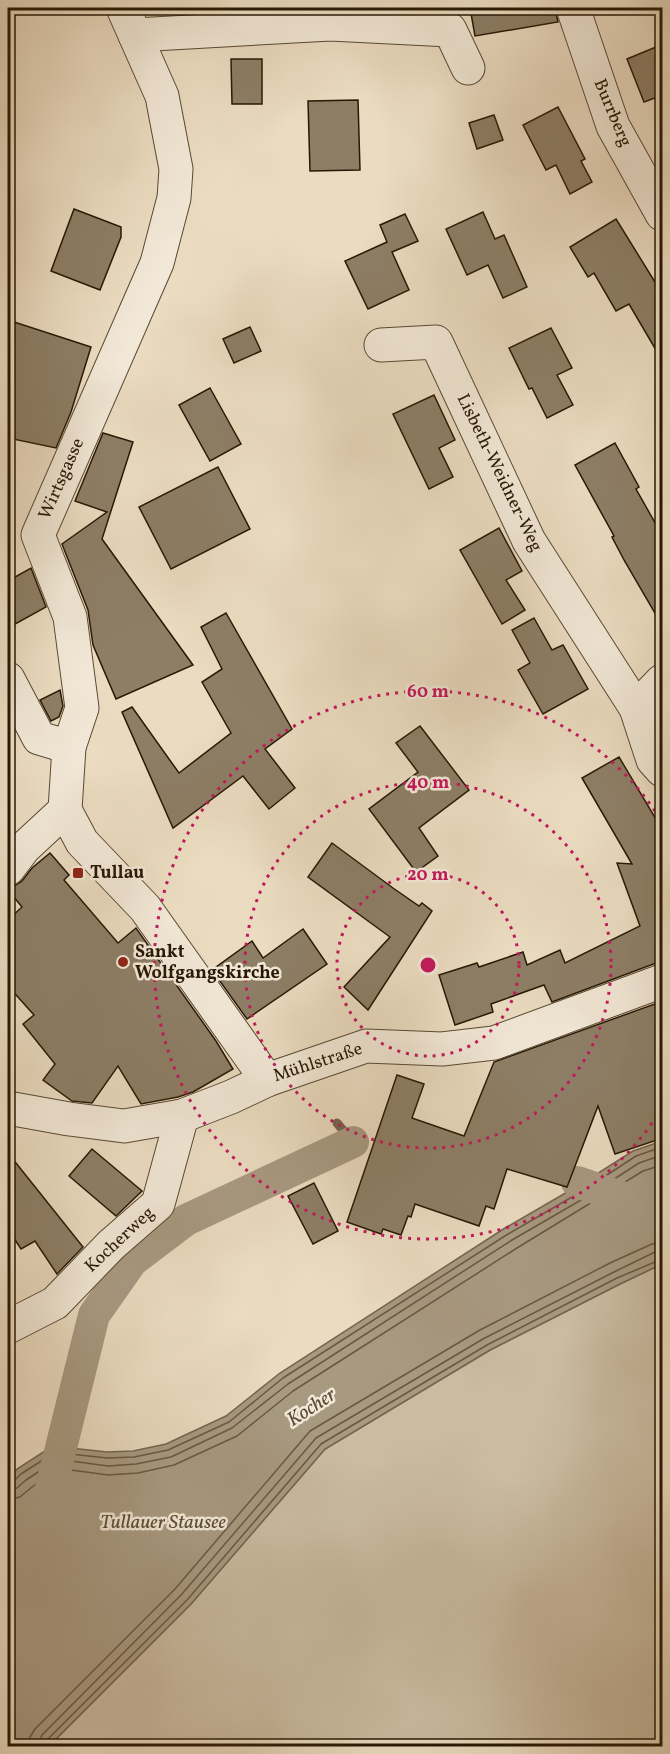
<svg xmlns="http://www.w3.org/2000/svg" width="670" height="1754" font-family="Vollkorn,serif">
<rect width="100%" height="100%" fill="#ebdcc1"/>
<filter id="stains"><feTurbulence type="fractalNoise" baseFrequency=".00333" numOctaves="4"/><feColorMatrix values="0 0 0 0 .2 0 0 0 0 .09 0 0 0 0 .02 0 0 0 .5 -.17"/></filter>
<radialGradient id="worn" r=".72"><stop offset=".6" stop-color="#630" stop-opacity="0"/><stop offset="1" stop-color="#630" stop-opacity=".3"/></radialGradient>
<path fill="#cabba1" stroke="#786a52" stroke-width="1.5" d="M662 1264V1746H49L191 1604 325 1449 490 1350 620 1284Z"/>
<path fill="#a89981" stroke="#74654f" stroke-width="1.5" d="M662 1141V1264L620 1284 490 1350 325 1449 191 1604 49 1746H8V1480L17 1469 48 1449 70 1448 107 1452 133 1451 166 1444 226 1416 280 1373 505 1228 581 1184 633 1151Z"/>
<g fill="none" stroke-linecap="round" stroke-linejoin="round">
<g stroke="#685842" stroke-width="1.5">
<path d="M8 1483 13 1482 21 1474 49 1456 70 1454 107 1458 134 1457 168 1450 229 1422 283 1378 508 1234 584 1190 636 1156 662 1147"/>
<path d="M8 1491 17 1488 26 1480 52 1463 71 1461 108 1466 136 1464 171 1457 232 1428 288 1384 512 1240 588 1196 639 1163 662 1155"/>
<path d="M8 1500 20 1497 32 1487 54 1472 71 1470 108 1475 138 1473 174 1465 237 1436 293 1391 517 1248 643 1171 662 1165"/>
<path d="M29 1746 30 1737 35 1729 175 1589 310 1431 480 1330 610 1263 652 1244 662 1242"/>
<path d="M38 1746 42 1735 181 1595 316 1438 483 1339 614 1272 655 1252 662 1251"/>
<path d="M45 1746 47 1740 187 1600 321 1444 487 1345 617 1278 662 1259"/>
</g>
<path stroke="#74654f" stroke-width="9" d="M337 1123 353 1142"/>
<g stroke="#a89981" stroke-width="32">
<path d="M577 1182 662 1211"/>
<path d="M50 1492 94 1315 132 1261 186 1220 353 1142"/>
</g>
</g>
<g fill="#8d7e66" stroke="#271804" stroke-width="1.5">
<path d="M470 8H555L558 22 475 36Z"/>
<path d="M656 47 663 63V95L644 102 627 59Z"/>
<path d="M231 59H262V104H232Z"/>
<path d="M358 100 360 170 310 171 308 101Z"/>
<path d="M558 107 585 159 581 161 592 182 570 194 556 165 546 170 523 125Z"/>
<path d="M494 115 503 140 477 149 469 123Z"/>
<path d="M74 209 121 227V237L100 290 51 271Z"/>
<path d="M483 212 495 239 504 235 527 287 503 298 488 265 467 275 446 229Z"/>
<path d="M405 214 418 241 392 252 409 290 368 309 345 261 387 242 380 225Z"/>
<path d="M616 219 663 295V362L629 304 616 311 594 273 588 277 570 247Z"/>
<path d="M8 320 91 347 71 412 56 448 8 438Z"/>
<path d="M250 327 261 351 234 363 223 339Z"/>
<path d="M551 328 572 368 557 375 573 405 547 418 532 388 529 389 509 348Z"/>
<path d="M210 388 241 444 210 461 179 405Z"/>
<path d="M434 395 455 440 439 448 453 477 429 489 393 414Z"/>
<path d="M103 433 133 442 102 539 193 665 116 699 93 645 88 610 62 544 107 512 75 501Z"/>
<path d="M615 443 639 487 636 489 663 537V627L624 560 612 537 614 536 575 465Z"/>
<path d="M218 467 250 529 171 569 139 507Z"/>
<path d="M499 528 522 571 506 580 525 610 502 624 460 550Z"/>
<path d="M31 568 46 607 8 628V581Z"/>
<path d="M226 613 292 729 265 749 295 788 269 809 243 776 173 828 122 712 132 707 179 773 231 733 202 682 222 669 201 627Z"/>
<path d="M534 618 552 650 563 645 588 689 543 714 518 670 530 663 512 630Z"/>
<path d="M60 690 63 706 59 717 51 721 40 700Z"/>
<path d="M420 726 469 790 419 828 438 856 416 872 369 809 418 772 396 743Z"/>
<path d="M619 757 663 831V963H656L552 1002 544 985 491 1004 493 1012 455 1025 439 975 477 963 479 967 523 952 527 965 560 950 565 963 640 926 617 863 632 864 582 778Z"/>
<path d="M332 843 393 888 419 906 422 903 432 911 368 1010 344 987 390 937 308 877Z"/>
<path d="M50 853 69 875 64 880 118 943 136 928 216 1041 233 1069 193 1092 178 1097 141 1104 118 1066 92 1103 72 1101 43 1080 55 1064 23 1024 34 1015 8 986V920L22 907 8 890 22 881 32 868Z"/>
<path d="M303 929 327 964 247 1019 212 970 252 941 263 958Z"/>
<path d="M663 1001V1138L615 1154 598 1106 567 1187 507 1169 494 1209 486 1206 479 1226 415 1204 411 1217 408 1216 401 1235 383 1229 381 1234 347 1222 397 1075 424 1084 412 1118 464 1136 494 1062Z"/>
<path d="M92 1149 142 1191 116 1216 69 1176Z"/>
<path d="M8 1153 83 1247 57 1274 35 1241 21 1249 8 1229Z"/>
<path d="M314 1183 338 1231 313 1244 288 1196Z"/>
</g>
<g fill="none" stroke-linecap="round" stroke-linejoin="round">
<g stroke="#584933" stroke-width="35">
<g id="minor">
<path d="M123 8 162 96 176 169 174 198 157 263 38 535 70 617 82 708 69 747 65 810 82 842 145 908 267 1080"/>
<path d="M573 8 613 126 662 214"/>
<path d="M330 24 450 30 468 68"/>
<path d="M135 35 330 24V8"/>
<path d="M381 345 436 342 529 541 636 708"/>
<path d="M8 679 39 738 69 747"/>
<path d="M662 681 636 708 653 760 662 770"/>
<path d="M8 869 24 848 65 810"/>
<path d="M8 1327 55 1303 111 1245 158 1204 182 1116"/>
</g>
</g>
<g stroke="#584933" stroke-width="35">
<path id="tertiary" d="M8 1108 69 1119 124 1126 182 1116 231 1097 267 1080 366 1046 442 1049 494 1043 662 981"/>
</g>
<use href="#minor" stroke="#f2e8d7" stroke-width="33"/>
<use href="#tertiary" stroke="#f2e8d7" stroke-width="33"/>
</g>
<g fill="none" stroke="#c2185b" stroke-width="3" stroke-dasharray="3 6">
<circle cx="428" cy="965" r="91"/>
<circle cx="428" cy="965" r="183"/>
<path d="M662 1108A274 274 0 1 1 662 822"/>
</g>
<g fill="#8f2418" stroke="#f2e8d7" stroke-width="2">
<rect x="72" y="867" width="12" height="12" rx="3"/>
<circle cx="123" cy="962" r="6"/>
</g>
<g text-anchor="middle" dominant-baseline="central" stroke-width="5" stroke-linejoin="round" paint-order="stroke">
<g font-size="18" fill="#271804" stroke="#f2e8d7">
<text transform="translate(612 113) rotate(67)">Burrberg</text>
<text transform="translate(499 473) rotate(64)">Lisbeth-Weidner-Weg</text>
<text transform="translate(62 479) rotate(-66)">Wirtsgasse</text>
<text transform="translate(318 1063) rotate(-18)">Mühlstraße</text>
<text transform="translate(120 1240) rotate(-43)">Kocherweg</text>
</g>
<g font-size="18" font-weight="bold" fill="#271804" stroke="#f2e8d7" text-anchor="start">
<text x="90" y="873">Tullau</text>
<text x="135" y="952">Sankt<tspan x="135" dy="21">Wolfgangskirche</tspan></text>
</g>
<g font-size="20" font-style="italic" fill="#5b4c36" stroke="#f2e8d7">
<text transform="translate(312 1408) rotate(-33)">Kocher</text>
<text x="163" y="1523">Tullauer Stausee</text>
</g>
</g>
<circle cx="428" cy="965" r="9" fill="#c2185b" stroke="#f2e8d7" stroke-width="3"/>
<g font-size="18" text-anchor="middle" font-weight="bold" fill="#c2185b" stroke="#f2e8d7" stroke-width="5" stroke-linejoin="round" paint-order="stroke">
<text x="428" y="697">60 m</text>
<text x="428" y="788">40 m</text>
<text x="428" y="880">20 m</text>
</g>
<rect width="670" height="1754" fill="none" stroke="#ebdcc1" stroke-width="30"/>
<rect x="9" y="9" width="652" height="1736" fill="none" stroke="#271804" stroke-width="3"/>
<rect x="15" y="15" width="640" height="1724" fill="none" stroke="#271804" stroke-width="1.5"/>
<rect width="100%" height="100%" filter="url(#stains)"/>
<rect width="100%" height="100%" fill="url(#worn)"/>
</svg>
